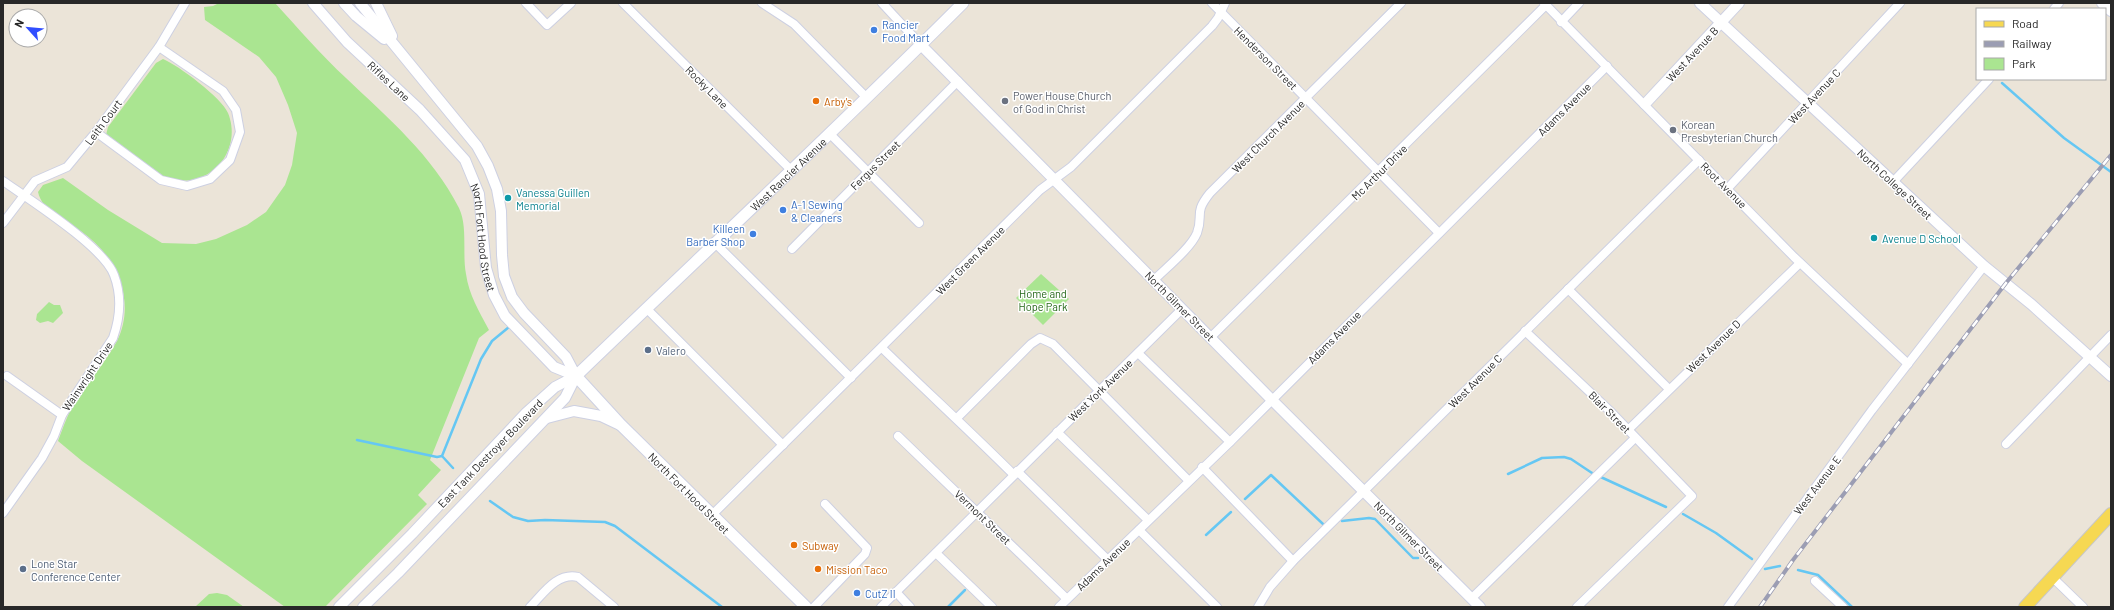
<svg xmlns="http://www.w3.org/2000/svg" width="2114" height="610" font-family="Barlow,sans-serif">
<rect width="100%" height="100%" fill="#ebe4d8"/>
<g fill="#aae591">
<path d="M219 3H275C298 28 321 55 346 78 388 118 432 155 459 208 468 227 462 254 466 274 469 295 479 311 489 330L479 338 430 460 441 470 418 495 427 504 325 607H285L82 461 58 441C63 428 68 413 75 402 89 381 105 363 117 341 137 301 116 256 82 232 67 222 42 211 38 192L43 185 63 178 108 210 162 243 196 244 216 239 247 225 266 212 285 185 292 165 297 133 288 105 276 77 259 57 205 20 204 7 213 6Z"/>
<path d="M163 59C178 65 222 98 228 113 243 150 211 189 171 179 150 174 124 148 106 135L108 127 156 63Z"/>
<path d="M1041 274 1069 299 1043 325 1016 298Z"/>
<path d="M49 302 54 305H60L63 313 53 323 48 321 40 323 36 320 37 314Z"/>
<path d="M217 593 227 595 244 607H195L209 594Z"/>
</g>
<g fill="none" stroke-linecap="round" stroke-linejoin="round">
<g stroke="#65c7f3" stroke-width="2.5">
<path d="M2002 83 2064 138 2111 172"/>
<path d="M357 440 437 457 442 456"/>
<path d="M453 468 442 456 481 359 492 341 509 327"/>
<path d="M1508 474 1542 458 1564 457 1571 459 1592 473 1666 507"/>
<path d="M1245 499 1271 475 1323 524"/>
<path d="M490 501 513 517 528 521 545 520 605 522 615 526 722 607"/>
<path d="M1683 514 1716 533 1752 559"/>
<path d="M1342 521 1369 518 1375 519 1413 558H1418"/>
<path d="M1206 535 1231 512"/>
<path d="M1765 569 1780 566"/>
<path d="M1798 570 1818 575 1852 607"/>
<path d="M948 607 965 590"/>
</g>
<g stroke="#cdd0e2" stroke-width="10">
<g id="minor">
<path d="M526 3 547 25 571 3"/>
<path d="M623 3 792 171"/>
<path d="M762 3 794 24 867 98"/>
<path d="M882 3 921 45"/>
<path d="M1212 3 1439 233"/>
<path d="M1544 3 1794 257 1908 364"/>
<path d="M2054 9 2059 3"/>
<path d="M1561 22 1579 3"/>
<path d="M96 132 161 180 187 186 210 179 230 160 240 132 236 110 223 91 159 47"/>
<path d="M830 134 919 223"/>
<path d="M3 181C30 200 104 247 114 275 122 296 120 318 113 338L62 415 54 436 42 458 3 513"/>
<path d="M1893 182 1989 79"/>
<path d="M1728 188 1900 3"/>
<path d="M3 223 35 181 67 167 96 132 159 47 185 3"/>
<path d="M714 242 851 378"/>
<path d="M792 249 958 81"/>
<path d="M1154 280C1166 268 1191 248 1197 233 1204 214 1193 214 1210 193L1401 3"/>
<path d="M1568 289 1669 389"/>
<path d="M646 308 783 445"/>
<path d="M1525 331 1612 413 1692 496 1577 607"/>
<path d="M1211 337 1546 5"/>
<path d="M882 348C926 391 971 432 1014 475"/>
<path d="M1138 353 1230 442"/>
<path d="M7 376 62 415"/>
<path d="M957 418 1031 344 1040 338 1053 344 1188 480"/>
<path d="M1628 430 1800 263"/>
<path d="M1057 432 1148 520"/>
<path d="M898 436 1067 599"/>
<path d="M2006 444 2111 335"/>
<path d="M1202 467 1293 561"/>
<path d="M1017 471 1108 560"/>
<path d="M712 515 1040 190 1071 167 1212 26 1218 18 1225 3"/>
<path d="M1139 530 1217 607"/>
<path d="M936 553 992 607"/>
<path d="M2053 578 2083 607"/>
<path d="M1815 581 1843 607"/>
<path d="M896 592 910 607"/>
<path d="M1472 598 1635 438"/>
<path d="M530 607C543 594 557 572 578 577L614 607"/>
<path d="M814 607 865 554 867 548 825 504"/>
<path d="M881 607 1182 309"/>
<path d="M1059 607 1230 442 1607 66"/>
<path d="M1258 607 1270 587 1293 561 1699 160"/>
<path d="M1728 607 1872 410 1984 266"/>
</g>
</g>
<g stroke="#cdd0e2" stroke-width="12">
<g id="tertiary">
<path id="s1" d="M313 3 347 42 420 110 465 160 479 194 486 268 494 295 505 316 554 367 576 376"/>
<path d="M344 3 356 16 384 39"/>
<path d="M360 3 477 146 488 166 497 189 501 211 502 255 504 276 512 297 524 313 566 357 576 376"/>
<path d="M376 3 392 36"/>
<path d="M1700 3 1984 266 2031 304 2111 376"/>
<path d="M2102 3 2111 11"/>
<path d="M921 45 1271 399 1480 607"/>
<path d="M1645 104 1739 3"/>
<path d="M547 418 574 411 601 416 620 425"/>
<path d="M339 607 412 534 526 413 555 387 576 376"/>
<path d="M363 607 398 573 565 398 576 376"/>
</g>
</g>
<g stroke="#cdd0e2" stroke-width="13">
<g id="secondary">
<path id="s2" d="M806 607 621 425 576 376C705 252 836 130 963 3"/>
</g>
</g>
<g stroke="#c7c7c7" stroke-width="14">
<path id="primary" d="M2025 607 2111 514"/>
</g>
<use href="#minor" stroke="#fff" stroke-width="8"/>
<use href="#tertiary" stroke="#fff" stroke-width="10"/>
<use href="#secondary" stroke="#fff" stroke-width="11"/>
<use href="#primary" stroke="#f6d852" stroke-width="12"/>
<g stroke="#9b9db3" stroke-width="4">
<path id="rail" d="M1760 607 1793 560 2006 283 2111 155"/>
</g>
<use href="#rail" stroke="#fff" stroke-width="2.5" stroke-dasharray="8" stroke-linecap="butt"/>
</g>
<g fill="#3f7fe0" stroke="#fff" stroke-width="1.5">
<circle cx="874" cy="30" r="4"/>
<circle cx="783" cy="210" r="4"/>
<circle cx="753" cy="234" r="4"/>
<circle cx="857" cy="593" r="4"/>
</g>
<g fill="#e8710a" stroke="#fff" stroke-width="1.5">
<circle cx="816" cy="101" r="4"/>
<circle cx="794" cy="545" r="4"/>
<circle cx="818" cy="569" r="4"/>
</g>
<g fill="#6b7280" stroke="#fff" stroke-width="1.5">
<circle cx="1005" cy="101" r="4"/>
<circle cx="1673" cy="130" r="4"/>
</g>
<g fill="#0f9aa8" stroke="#fff" stroke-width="1.5">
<circle cx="508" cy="198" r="4"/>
<circle cx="1874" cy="238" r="4"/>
</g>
<g fill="#5c6f8a" stroke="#fff" stroke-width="1.5">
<circle cx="648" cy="350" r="4"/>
<circle cx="23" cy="569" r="4"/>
</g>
<g text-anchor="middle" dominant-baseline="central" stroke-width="3" stroke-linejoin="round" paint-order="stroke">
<g font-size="11" fill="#366cbe" stroke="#fff" text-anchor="start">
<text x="882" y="24">Rancier<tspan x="882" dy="13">Food Mart</tspan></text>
<text x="791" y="204">A-1 Sewing<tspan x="791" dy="13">&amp; Cleaners</tspan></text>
<text x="745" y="228" text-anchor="end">Killeen<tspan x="745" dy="13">Barber Shop</tspan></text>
<text x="865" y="593">CutZ II</text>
</g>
<g font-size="11" fill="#282828" stroke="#fff">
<text transform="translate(1692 54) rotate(-47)">West Avenue B</text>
<text transform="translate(1266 58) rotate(45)">Henderson Street</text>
<text transform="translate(389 81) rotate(43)">Rifles Lane</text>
<text transform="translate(707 87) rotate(45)">Rocky Lane</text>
<text transform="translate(1814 96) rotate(-47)">West Avenue C</text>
<text transform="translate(1564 109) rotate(-45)">Adams Avenue</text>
<text transform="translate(103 122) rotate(-53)">Leith Court</text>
<text transform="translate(1268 136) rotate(-45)">West Church Avenue</text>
<text transform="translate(875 165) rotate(-45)">Fergus Street</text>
<text transform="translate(1379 172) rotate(-45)">Mc Arthur Drive</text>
<text stroke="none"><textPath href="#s2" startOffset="619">West Rancier Avenue</textPath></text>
<text transform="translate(1895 184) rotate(43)">North College Street</text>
<text transform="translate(1724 185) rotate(45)">Root Avenue</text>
<text stroke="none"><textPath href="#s1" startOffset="299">North Fort Hood Street</textPath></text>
<text transform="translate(970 260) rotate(-45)">West Green Avenue</text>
<text transform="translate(1180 306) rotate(45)">North Gilmer Street</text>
<text transform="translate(1334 337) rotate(-45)">Adams Avenue</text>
<text transform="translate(1713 346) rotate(-44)">West Avenue D</text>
<text transform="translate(87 376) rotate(-56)">Wainwright Drive</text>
<text transform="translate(1475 381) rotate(-45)">West Avenue C</text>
<text transform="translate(1100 390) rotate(-44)">West York Avenue</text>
<text transform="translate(1610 412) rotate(45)">Blair Street</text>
<text transform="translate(490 453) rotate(-46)">East Tank Destroyer Boulevard</text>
<text transform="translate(1817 485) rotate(-53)">West Avenue E</text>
<text transform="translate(689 493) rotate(45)">North Fort Hood Street</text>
<text transform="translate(983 517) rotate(44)">Vermont Street</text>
<text transform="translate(1409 536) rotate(45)">North Gilmer Street</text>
<text transform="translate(1103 564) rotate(-44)">Adams Avenue</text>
</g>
<g font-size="11" fill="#5b616d" stroke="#fff" text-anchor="start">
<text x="1013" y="95">Power House Church<tspan x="1013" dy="13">of God in Christ</tspan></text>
<text x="1681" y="124">Korean<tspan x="1681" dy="13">Presbyterian Church</tspan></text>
</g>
<g font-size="11" fill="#c56008" stroke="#fff" text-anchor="start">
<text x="824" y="101">Arby's</text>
<text x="802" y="545">Subway</text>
<text x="826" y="569">Mission Taco</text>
</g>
<g font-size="11" fill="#0d838f" stroke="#fff" text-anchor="start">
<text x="516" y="192">Vanessa Guillen<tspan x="516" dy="13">Memorial</tspan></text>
<text x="1882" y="238">Avenue D School</text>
</g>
<g font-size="11" fill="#236616" stroke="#fff">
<text x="1043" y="293">Home and<tspan x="1043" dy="13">Hope Park</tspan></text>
</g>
<g font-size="11" fill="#4e5e75" stroke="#fff" text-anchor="start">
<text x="656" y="350">Valero</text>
<text x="31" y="563">Lone Star<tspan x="31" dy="13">Conference Center</tspan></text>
</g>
</g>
<rect width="2114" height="610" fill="none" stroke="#282828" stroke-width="8"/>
<rect x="1976" y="8" width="130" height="72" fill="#ffffff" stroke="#a9a9a9"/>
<rect x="1984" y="21" width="20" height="6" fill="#f6d852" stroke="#a9a9a9"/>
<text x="2012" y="28" font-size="12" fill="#282828">Road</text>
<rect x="1984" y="41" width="20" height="6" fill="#9b9db3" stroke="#a9a9a9"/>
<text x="2012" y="48" font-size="12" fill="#282828">Railway</text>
<rect x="1984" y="58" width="20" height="12" fill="#aae591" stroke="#a9a9a9"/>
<text x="2012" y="68" font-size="12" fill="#282828">Park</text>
<g transform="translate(28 28) rotate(297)"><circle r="19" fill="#ffffff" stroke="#a9a9a9"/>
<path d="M0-3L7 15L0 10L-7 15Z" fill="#314eff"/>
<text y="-6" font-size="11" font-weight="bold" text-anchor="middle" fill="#282828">N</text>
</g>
</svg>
